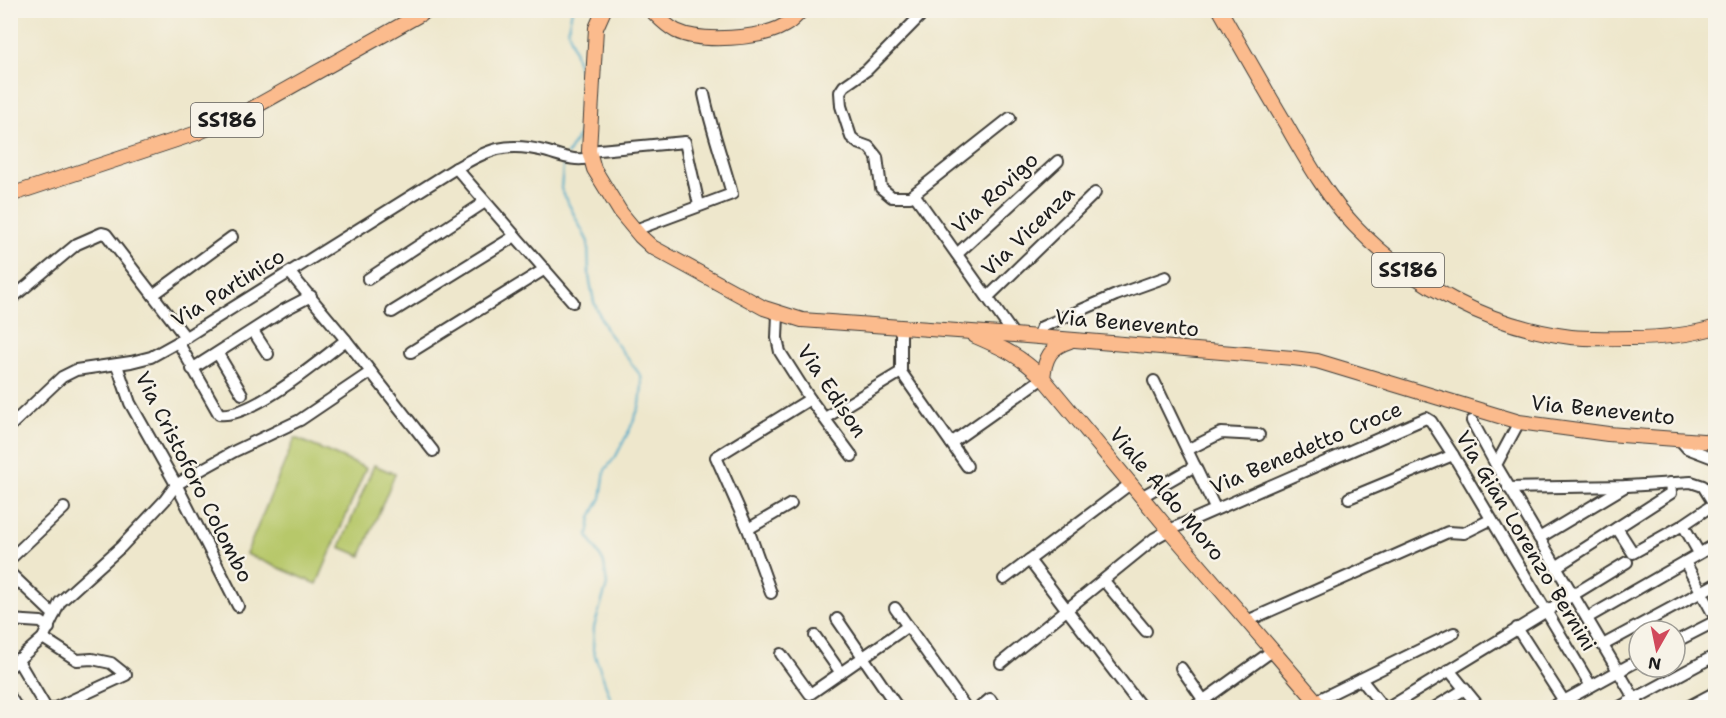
<svg xmlns="http://www.w3.org/2000/svg" width="1726" height="718" font-family="'Shantell Sans',sans-serif">
<rect width="100%" height="100%" fill="#f7f3e8"/>
<filter id="ink" filterUnits="userSpaceOnUse"><feTurbulence type="fractalNoise" baseFrequency=".0167" numOctaves="2"/><feDisplacementMap in="SourceGraphic" scale="12" xChannelSelector="R" yChannelSelector="G"/><feConvolveMatrix kernelMatrix="1 2 1 2 8 2 1 2 1" color-interpolation-filters="sRGB"/></filter>
<filter id="wash" filterUnits="userSpaceOnUse"><feTurbulence type="fractalNoise" baseFrequency=".008" numOctaves="4" result="noise"/><feDisplacementMap in="SourceGraphic" scale="24" xChannelSelector="R" yChannelSelector="G"/><feGaussianBlur stdDeviation="1.35" result="paint"/><feColorMatrix in="noise" values="0 0 0 0 0 0 0 0 0 0 0 0 0 0 0 0 0 1.4 0 .05"/><feComposite in="paint" operator="in"/></filter>
<g filter="url(#wash)">
<rect width="100%" height="100%" fill="#eee7cc"/>
<g fill="#b7c86b" stroke="#6a7244" stroke-width="1.5">
<path d="M295 438 366 468 317 584 246 554Z"/>
<path d="M374 465 395 474 361 556 340 547Z"/>
</g>
<g fill="none" stroke-linecap="round" stroke-linejoin="round">
<g stroke="#48a8c7" stroke-width="2">
<path d="M567 155 580 133 582 79 568 28 572 10"/>
<path d="M565 160 563 166 561 189 588 242 589 276 594 302 606 330 641 376 642 386 640 405 630 429 616 456 605 470 601 498 591 517 588 536 604 563 607 585 594 627 593 650 614 708"/>
</g>
</g>
</g>
<g filter="url(#ink)">
<g fill="none" stroke-linecap="round" stroke-linejoin="round">
<g stroke="#3c3a36" stroke-width="14">
<g id="minor">
<path d="M926 10 867 70 844 86 840 92 841 106 851 137 858 143 869 147 877 157 881 188 892 197H910L1010 118"/>
<path d="M589 151 685 142 699 205"/>
<path d="M456 168 573 302"/>
<path d="M914 194 1014 335"/>
<path d="M635 230 732 194C723 160 711 128 704 94"/>
<path d="M957 254 1058 161"/>
<path d="M290 273 346 340 433 451"/>
<path d="M368 279 485 202"/>
<path d="M153 295 232 237"/>
<path d="M988 297 1095 193"/>
<path d="M10 300 77 244 102 233 106 234 186 338"/>
<path d="M392 312 515 236"/>
<path d="M778 314 777 338 780 352 810 399 852 456"/>
<path d="M901 327V372L967 466"/>
<path d="M253 331 268 354"/>
<path d="M1038 337 1042 327 1116 295 1166 277"/>
<path d="M178 342 219 414C251 419 320 360 346 340"/>
<path d="M411 352 545 269"/>
<path d="M218 354 242 394"/>
<path d="M117 365 130 403 178 488 238 606"/>
<path d="M192 369 284 310 311 296"/>
<path d="M1154 381 1215 508"/>
<path d="M825 418 901 372"/>
<path d="M1472 421 1496 465"/>
<path d="M1519 422 1496 465 1640 708"/>
<path d="M10 426 62 377 76 370 131 362 151 357 178 342 456 168C489 150 505 141 544 151 560 155 573 162 590 158"/>
<path d="M1680 440 1687 448 1716 459"/>
<path d="M951 443 1043 378"/>
<path d="M1187 450 1221 433 1259 435"/>
<path d="M1508 488 1627 486 1691 482 1703 486 1714 504 1683 525 1633 553 1617 528"/>
<path d="M1141 497 1195 466"/>
<path d="M1349 498 1453 455"/>
<path d="M1683 525 1699 553"/>
<path d="M748 529 791 504"/>
<path d="M1539 538 1626 486"/>
<path d="M10 559 64 508"/>
<path d="M1029 560 1142 708"/>
<path d="M1685 562 1716 619"/>
<path d="M1556 567 1671 493 1670 483"/>
<path d="M10 573 54 615"/>
<path d="M1004 579 1130 484"/>
<path d="M1104 581 1146 631"/>
<path d="M771 593 748 529 716 457 810 399"/>
<path d="M895 608 966 708"/>
<path d="M1587 618 1716 544"/>
<path d="M837 619 898 708"/>
<path d="M10 620 41 622 49 628"/>
<path d="M1247 621 1448 532 1464 533 1490 520"/>
<path d="M1517 628 1564 701"/>
<path d="M815 636 841 673"/>
<path d="M43 638 77 660 92 659 111 663 126 675 55 708"/>
<path d="M1675 642 1716 621"/>
<path d="M1603 645 1716 584"/>
<path d="M781 654 810 694 908 626"/>
<path d="M17 659 46 708"/>
<path d="M1001 663 1155 538 1169 530 1426 418 1431 421 1453 455 1591 686"/>
<path d="M10 667 43 638 60 602 121 547 165 500 176 485 199 471 235 451 300 420 371 372"/>
<path d="M1181 668 1209 708"/>
<path d="M1449 670 1480 708"/>
<path d="M1361 679 1384 708"/>
<path d="M10 697 17 708"/>
<path d="M1316 701 1454 633"/>
<path d="M979 708 990 699 996 708"/>
<path d="M1193 708 1272 651"/>
<path d="M1388 708 1627 562"/>
<path d="M1434 708 1465 689"/>
<path d="M1551 708 1639 660"/>
<path d="M1618 708 1716 655"/>
<path d="M1686 708 1716 692"/>
</g>
</g>
<g stroke="#3c3a36" stroke-width="16">
<g id="major">
<path d="M604 10 596 28 589 151 594 169 621 213 640 236 652 247 764 308 802 320 1014 335 1293 358 1317 361 1519 422 1608 434 1716 442"/>
<path d="M651 10C659 18 666 26 676 31 701 43 761 39 785 25 791 22 797 15 802 10"/>
<path d="M1220 10C1241 47 1262 84 1284 121 1305 157 1326 196 1355 226 1411 285 1490 327 1571 337 1590 339 1610 338 1630 338 1658 338 1688 336 1716 327"/>
<path d="M10 195 197 133 244 113 428 10"/>
<path d="M975 336C1005 349 1019 355 1043 378L1169 530 1322 708"/>
<path d="M1043 378C1045 358 1050 347 1070 341"/>
</g>
</g>
<use href="#minor" stroke="#fff" stroke-width="10"/>
<use href="#major" stroke="#fbbb8d" stroke-width="14"/>
</g>
</g>
<g text-anchor="middle" dominant-baseline="central" stroke-width="5" stroke-linejoin="round" paint-order="stroke">
<g fill="#f7f3e8" stroke="#5e5c59" stroke-width="1.5">
<rect x="191" y="103" width="72" height="34" rx="4.5"/>
<rect x="1372" y="253" width="72" height="34" rx="4.5"/>
</g>
<g font-size="20" font-weight="bold" fill="#1c1c1c">
<text x="227" y="120">SS186</text>
<text x="1408" y="270">SS186</text>
</g>
<g font-size="21" fill="#1c1c1c" stroke="#f7f3e8">
<text transform="translate(995 193) rotate(-43)">Via Rovigo</text>
<text transform="translate(1028 231) rotate(-44)">Via Vicenza</text>
<text transform="translate(228 288) rotate(-32)">Via Partinico</text>
<text transform="translate(1127 323) rotate(5)">Via Benevento</text>
<text transform="translate(832 391) rotate(56)">Via Edison</text>
<text transform="translate(1603 410) rotate(6)">Via Benevento</text>
<text transform="translate(1306 448) rotate(-23)">Via Benedetto Croce</text>
<text transform="translate(194 477) rotate(63)">Via Cristoforo Colombo</text>
<text transform="translate(1167 494) rotate(50)">Viale Aldo Moro</text>
<text transform="translate(1526 541) rotate(59)">Via Gian Lorenzo Bernini</text>
</g>
</g>
<rect width="1726" height="718" fill="none" stroke="#f7f3e8" stroke-width="36"/>
<g transform="translate(1657 649) rotate(189)"><circle r="28" fill="#f7f3e8" stroke="#9f9d96" stroke-width="1.5"/>
<path d="M0-4.5L10 22L0 15L-10 22Z" fill="#d1495b"/>
<text y="-9" font-size="16" font-weight="bold" text-anchor="middle" fill="#1c1c1c">N</text>
</g>
</svg>
